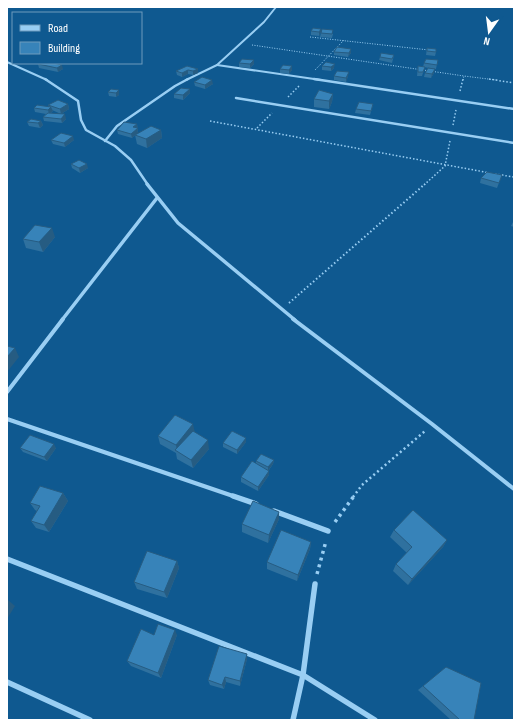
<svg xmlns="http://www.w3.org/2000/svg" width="521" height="727" font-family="'Sofia Sans Condensed',sans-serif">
<rect width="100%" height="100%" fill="#0f5990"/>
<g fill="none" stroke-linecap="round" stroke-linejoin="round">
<g stroke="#99cef3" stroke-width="1" stroke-dasharray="1 1.5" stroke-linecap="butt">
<path d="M310 37 429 50"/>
<path d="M252 45 464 76"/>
<path d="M315 70 344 40"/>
<path d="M463 80 464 76 496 80"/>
</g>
<g stroke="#99cef3" stroke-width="1.5" stroke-dasharray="1.5 2" stroke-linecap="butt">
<path d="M489 79 514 83"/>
<path d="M460 91 463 79"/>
<path d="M288 97 299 86"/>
<path d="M210 121 490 173"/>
<path d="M453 125 456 110"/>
<path d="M257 128 272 113"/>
<path d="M495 174 514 177"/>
<path d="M424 185 445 166 450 141"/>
</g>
<path stroke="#99cef3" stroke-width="2" stroke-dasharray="1.5 2.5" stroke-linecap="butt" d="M289 303 425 184"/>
<path stroke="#99cef3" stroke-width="2.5" stroke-dasharray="2 3" stroke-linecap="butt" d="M353 497 362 485 425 431"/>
<g stroke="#99cef3" stroke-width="3.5" stroke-dasharray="3 4" stroke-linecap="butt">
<path d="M335 522 354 496"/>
<path d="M317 574 326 541"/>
</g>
<g stroke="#99cef3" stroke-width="2">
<path d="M7 62 47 80"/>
<path d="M217 65 321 80"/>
<path d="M186 80 217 65 264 22 276 7"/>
</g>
<g stroke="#99cef3" stroke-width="2.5">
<path d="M45 79 78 101 81 120 86 130 115 146 131 160 148 185"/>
<path d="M314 79 514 109"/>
<path d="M236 98 514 143"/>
<path d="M105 141 117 126 175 86 188 79"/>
</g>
<g stroke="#99cef3" stroke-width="3.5">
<path d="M147 184 178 223 295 320"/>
<path d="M62 320 157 198"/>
</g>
<g stroke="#99cef3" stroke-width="4">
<path d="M293 319 432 424 514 489"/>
<path d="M7 392 63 319"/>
<path d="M7 419 236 497"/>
</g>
<g stroke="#99cef3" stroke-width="5.5">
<path d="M233 496 256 504"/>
<path d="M274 511 328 531"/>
<path d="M7 559 303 675 375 720"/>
<path d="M7 682 90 720"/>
<path d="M293 720 303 675 315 584"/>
</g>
</g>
<g fill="#2f719f">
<path d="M321 29V32L319 36 311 35V31Z"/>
<path d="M321 33 333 34 332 38 320 37Z"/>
<path d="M427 48 436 52 435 56 426 55Z"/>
<path d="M334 52 351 53 348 57 334 55Z"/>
<path d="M394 55 392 63 379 60 380 57Z"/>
<path d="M254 60V64L250 68 239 67V63Z"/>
<path d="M424 63 437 64 436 69 423 67Z"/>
<path d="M38 64 63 69 58 72 39 68Z"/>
<path d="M322 66 334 68 331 71 322 70Z"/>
<path d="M418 66 425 67 422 76H417Z"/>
<path d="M198 69V73L193 75 188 74 182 77 177 75 176 71Z"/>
<path d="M280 69 292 70 289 74 280 73Z"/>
<path d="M425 73H434L431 78 424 77Z"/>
<path d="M334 76H348L346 82 334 80Z"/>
<path d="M194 82 213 84 205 89 195 86Z"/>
<path d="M119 90V95L116 97 109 96 108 92Z"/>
<path d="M190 93 183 100 174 98V94Z"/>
<path d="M333 94 332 102 329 109 314 107V99Z"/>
<path d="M68 104 69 109 61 114 52 110 53 111 51 113 66 119 62 123 44 121 43 117 46 114 35 112 34 108 49 107 48 105Z"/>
<path d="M373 104 372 108 370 115 355 113 356 109Z"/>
<path d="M41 121 43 125 40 128 29 126 27 122Z"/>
<path d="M137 124 138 133 132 138 118 134 117 130Z"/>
<path d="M161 130 162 138 147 148 137 144 135 135Z"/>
<path d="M51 140H74L65 147 53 144Z"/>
<path d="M71 164 88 168 80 173 72 168Z"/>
<path d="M502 175 497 188 480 183 481 178Z"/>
<path d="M514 220V227L511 226Z"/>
<path d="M55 237 43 252 26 248 23 239Z"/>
<path d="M194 432 209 449 193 468 177 459 176 453 160 444 158 436Z"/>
<path d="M246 442 237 454 223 447V443Z"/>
<path d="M20 448H56L47 461 23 452Z"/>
<path d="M274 460 273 464 269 470V475L258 491 241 482V477L256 463V461Z"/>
<path d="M63 493 68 501 49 532 36 528 31 521 37 511 35 510 30 503Z"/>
<path d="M279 519 268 543 242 532V524Z"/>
<path d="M394 530 447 540 443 547 408 585 393 571 396 564 407 553 390 537Z"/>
<path d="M311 542 310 549 297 581 267 569V562Z"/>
<path d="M177 561 179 568 167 598 137 589 134 582Z"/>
<path d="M154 635H177L161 678 131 666 127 661Z"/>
<path d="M247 654V659L240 686 226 682 224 689 210 685 208 680Z"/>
<path d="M423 686 474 720H451L418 690Z"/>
</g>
<g fill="#265c82">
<path d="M321 29V32L319 36V32Z"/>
<path d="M351 49V53L348 57 349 53Z"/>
<path d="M254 60V64L250 68V64Z"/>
<path d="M335 64 334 68 331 71V67Z"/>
<path d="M62 65 63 69 58 72 57 68Z"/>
<path d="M292 66V70L289 74V70Z"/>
<path d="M198 69V73L193 75V71Z"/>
<path d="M435 69 434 73 431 78 432 74Z"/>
<path d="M188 70V74L182 77V73Z"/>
<path d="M349 72 348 76 346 82V78Z"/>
<path d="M212 80 213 84 205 89V85Z"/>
<path d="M190 89V93L183 100V95Z"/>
<path d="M119 90V95L116 97V93Z"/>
<path d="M333 94 332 102 329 109V101Z"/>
<path d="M68 104 69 109 61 114 60 109Z"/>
<path d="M51 107 53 111 49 114 48 110Z"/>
<path d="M65 114 66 119 62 123 61 119Z"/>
<path d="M41 121 43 125 40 128 38 123Z"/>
<path d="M137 124 138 133 132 138 131 134 133 127Z"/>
<path d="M161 130 162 138 147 148 146 139Z"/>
<path d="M73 136 74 140 65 147 64 143Z"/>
<path d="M87 164 88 168 80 173 79 168Z"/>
<path d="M52 228 55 237 43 252 39 242Z"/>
<path d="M15 348 19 357 7 372V357Z"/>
<path d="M193 424 195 433 177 451 176 445Z"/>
<path d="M246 438V442L237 454V450Z"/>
<path d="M208 440 209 449 193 468 191 460Z"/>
<path d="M54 444 56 448 47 461 44 457Z"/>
<path d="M274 460 273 464 268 471V467Z"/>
<path d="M269 471V475L258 491V487Z"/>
<path d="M63 493 68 501 49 532 44 525Z"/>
<path d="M279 512V519L268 543 269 535Z"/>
<path d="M447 540 443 547 408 585 412 579Z"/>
<path d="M311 542 310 549 297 581 298 575Z"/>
<path d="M177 561 179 568 167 598 164 592Z"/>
<path d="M8 600 15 606 7 619V602Z"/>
<path d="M175 630 177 635 161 678 158 673Z"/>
<path d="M247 654V659L240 686V681Z"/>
<path d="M225 677 226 682 224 689 222 685Z"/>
</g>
<g fill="#3783b9" stroke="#265c82">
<path d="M313 28 321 29 319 32 311 31Z"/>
<path d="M322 29 333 30 332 34 321 33Z"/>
<path d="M337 47 351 49 349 53 334 52Z"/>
<path d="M427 48 436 49V52L427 51Z"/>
<path d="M381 53 394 55 392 59 380 57Z"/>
<path d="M242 59 254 60 250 64 239 63Z"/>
<path d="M426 59 438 60 437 65 424 63Z"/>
<path d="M326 62 335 64 331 67 322 66Z"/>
<path d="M40 63H53L62 65 57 68 38 64Z"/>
<path d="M283 65 292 66 289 70 280 69Z"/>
<path d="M187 66 198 69 193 71 188 70 182 73 176 71Z"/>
<path d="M418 66 425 67 423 72H418Z"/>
<path d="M428 68 435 69 432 74 425 73Z"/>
<path d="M337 71 349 72 346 78 334 76Z"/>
<path d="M202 77 212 80 205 85 194 82Z"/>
<path d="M181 88 190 89 183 95 174 94Z"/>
<path d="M111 89 119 90 116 93 108 92Z"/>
<path d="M319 90 333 94 329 101 314 99Z"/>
<path d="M58 100 68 104 60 109 48 105Z"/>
<path d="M359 102 373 104 371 111 356 109Z"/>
<path d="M37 105 51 107 48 110 34 108Z"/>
<path d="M48 113 65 114 61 119 43 117Z"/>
<path d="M31 119 41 121 38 123 27 122Z"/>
<path d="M124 122 137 124 133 127 138 128 131 134 117 130Z"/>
<path d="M151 126 161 130 146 139 135 135Z"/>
<path d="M61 133 73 136 64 143 51 140Z"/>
<path d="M79 160 87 164 79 168 71 164Z"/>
<path d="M487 172 502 175 499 183 481 178Z"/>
<path d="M35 225 52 228 39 242 23 239Z"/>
<path d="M7 346 15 348 7 357Z"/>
<path d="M175 415 193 424 176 445 158 436Z"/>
<path d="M193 431 208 440 191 460 175 450Z"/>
<path d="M232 431 246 438 237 450 223 443Z"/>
<path d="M30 435 54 444 44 457 20 448Z"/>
<path d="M261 454 274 460 268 467 256 461Z"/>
<path d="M252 461 269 471 258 487 241 477Z"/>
<path d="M40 486 63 493 44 525 31 521 40 506 30 503Z"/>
<path d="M253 501 279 512 269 535 242 524Z"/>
<path d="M413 510 447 540 412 579 396 564 412 547 394 530Z"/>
<path d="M281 530 311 542 298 575 267 562Z"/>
<path d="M147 551 177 561 164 592 134 582Z"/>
<path d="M158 624 175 630 158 673 127 661 141 629 154 635Z"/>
<path d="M219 646 247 654 240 681 225 677 222 685 208 680Z"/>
<path d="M446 667 481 683 474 720H460L423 686Z"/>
</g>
<rect width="521" height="727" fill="none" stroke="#ffffff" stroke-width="16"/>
<rect x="12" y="12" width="130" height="52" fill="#0f5990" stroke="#6f9bbc"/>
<rect x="20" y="25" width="20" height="6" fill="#99cef3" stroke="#6f9bbc"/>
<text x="48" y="32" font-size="12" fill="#ffffff">Road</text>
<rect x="20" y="42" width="20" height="12" fill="#3783b9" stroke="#6f9bbc"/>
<text x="48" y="52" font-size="12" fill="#ffffff">Building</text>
<g transform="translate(489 32) rotate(194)" stroke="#0f5990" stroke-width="3" paint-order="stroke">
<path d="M0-3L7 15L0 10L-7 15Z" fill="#ffffff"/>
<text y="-6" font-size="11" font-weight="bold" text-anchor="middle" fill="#ffffff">N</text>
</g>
</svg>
